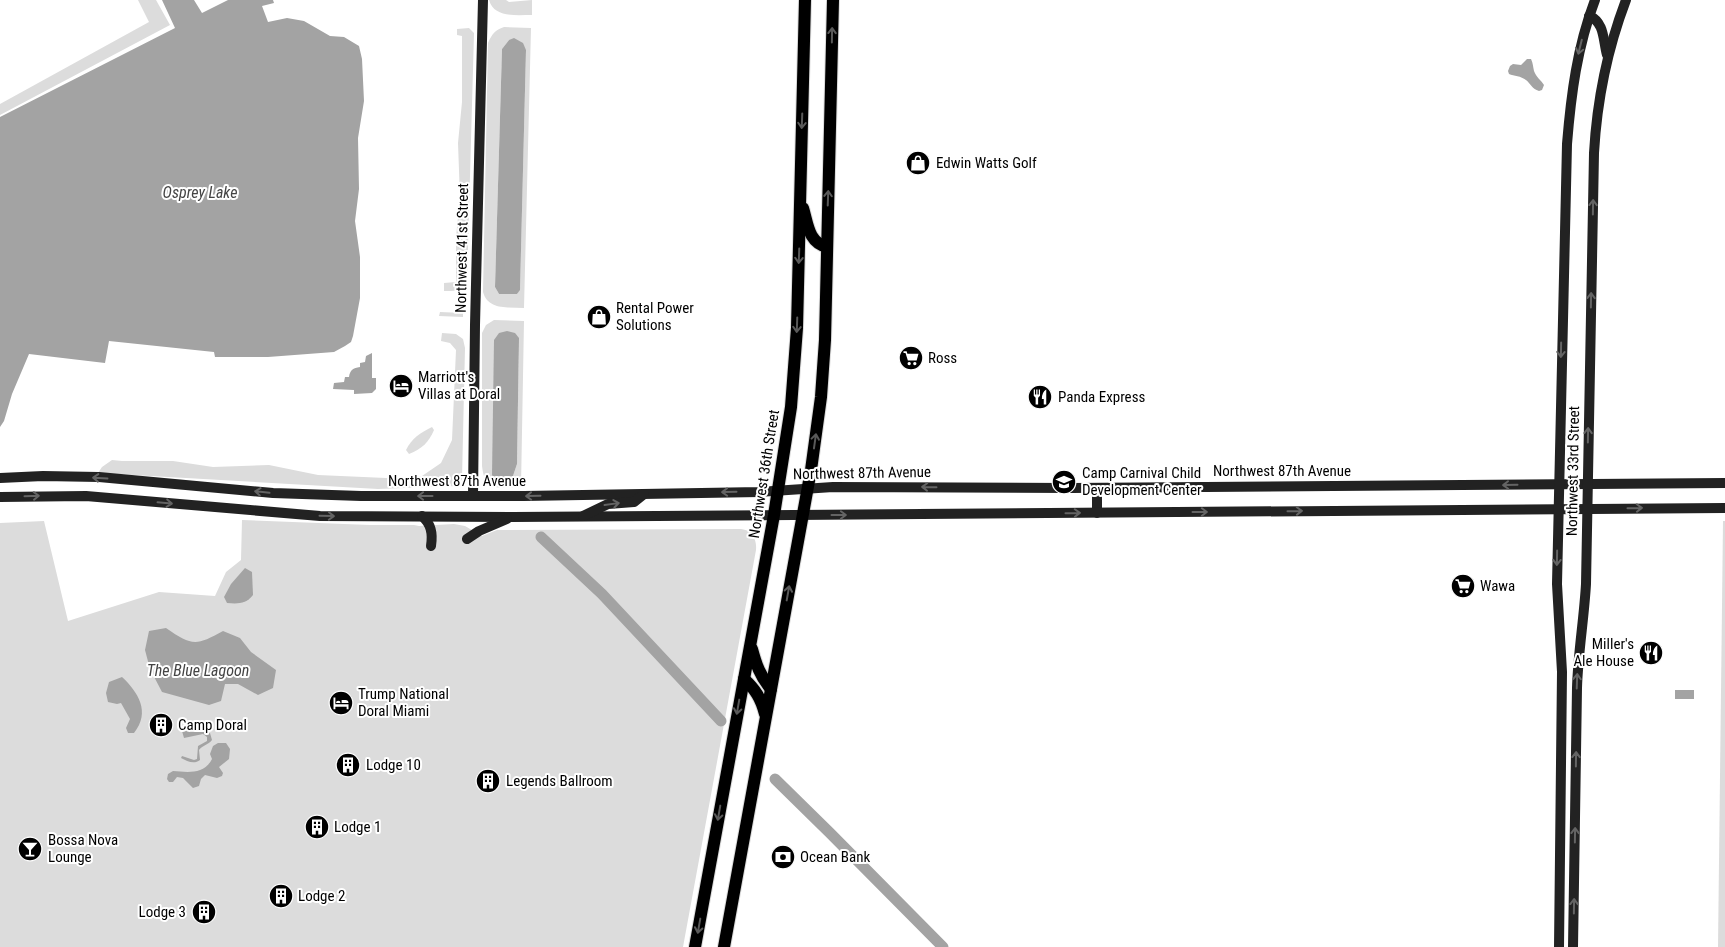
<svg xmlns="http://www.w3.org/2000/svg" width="1725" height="947" font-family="'Roboto Condensed',sans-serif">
<rect width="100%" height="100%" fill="#fff"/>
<g fill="#dcdcdc" fill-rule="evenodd">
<path d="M138 0H156L170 25 0 115V104L149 22Z"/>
<path d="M489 0H506L509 2 532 0V15C516 15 494 18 489 0Z"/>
<path d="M504 27 531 28 524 308C507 307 488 310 483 292L488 43C492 34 495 30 504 27ZM509 40 526 50 520 289 517 294H499L495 287 502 49Z"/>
<path d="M469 28 474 33 467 283C460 292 454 291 444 291V283L456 282V237L460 198 458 143 462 102V36L457 35V29Z"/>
<path d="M440 312 463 313V317L439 316Z"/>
<path d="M494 320 524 321 521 487C498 487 485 493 482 466V333L486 325ZM519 338 517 464 512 479Z"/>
<path d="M442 333 456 334 463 339 465 348 462 479 458 486 378 489 98 473 102 467 112 460 122 461H173L213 467 269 465 318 475 386 478 422 476 441 463 452 440 456 350 450 343 441 341Z"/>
<path d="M432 427 434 430C429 442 422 449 409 454L406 450C412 438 420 433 432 427Z"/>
<path d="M242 520 370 525H414L419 526 454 524 465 526 482 536 497 530 741 529C752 530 757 539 756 550L683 947H0V523L44 521 68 621 159 592 215 596 226 572 241 560Z"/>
<path d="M1723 521H1725V947H1718Z"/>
</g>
<g fill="#a3a3a3">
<path d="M162 0H194L202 13 228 0H273L274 3 262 6 268 22 287 18 304 21 330 36 344 37 359 46 362 59 364 101 358 138 359 189 355 221 360 257V298L353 336 351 342 345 346 334 352 268 357H215L214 352 109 341 105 363 29 354 12 394 4 421 0 427V117L175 28Z"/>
<path d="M514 38 523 43 526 50 520 290 517 294H499L495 287 502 49 509 40Z"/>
<path d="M1527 59H1531C1533 63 1533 67 1534 71 1536 77 1541 80 1544 85L1542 90 1539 91C1532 89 1531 84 1526 80 1521 76 1514 76 1509 74L1508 71 1510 66 1513 64 1521 65Z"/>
<path d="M507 331 515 333 519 338 517 464 512 479 496 481 492 475 494 340 499 333Z"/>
<path d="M372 353V378H376V389L372 393 354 394V390L333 389 334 383 344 382 345 377H349C350 370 353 368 360 367V363L365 362 366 356Z"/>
<path d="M245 568 252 572 253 595C246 604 238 604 227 603L224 597 231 584Z"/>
<path d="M166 628C192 646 196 646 223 631L240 638 251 652 276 670 273 688 258 695 238 684H225L221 701 209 705 162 692 150 669 145 650 149 631Z"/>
<path d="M122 677C138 692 151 712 134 733H128L126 728 130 719 121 703 117 704 108 702 106 693 109 682Z"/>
<rect x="1675" y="690" width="19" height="9"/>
<path d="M186 728C194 731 202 730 210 733L212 740C208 745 203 745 199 750L200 760C194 765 187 761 181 758L182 756 194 760 197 759 198 746 207 741V737L203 734 184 738 182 731Z"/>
<path d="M218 743H226L230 749 229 759 219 767 223 773 222 776 217 778 205 775 201 779 199 786 193 788 183 778 177 777 173 782H169L167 779 168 774 173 771C187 772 204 775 212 759L210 754 213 746Z"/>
</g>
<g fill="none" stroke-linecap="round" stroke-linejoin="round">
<g stroke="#a3a3a3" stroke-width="11">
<path d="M541 537 602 594 721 721"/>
<path d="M775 779 830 833 943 947"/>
</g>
<g stroke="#dbdbdb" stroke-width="14">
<g id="primary">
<path d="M803 208C808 224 808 242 827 247"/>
<path d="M752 649C756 664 760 676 771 689"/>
<path d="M744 679C755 689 761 698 765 714"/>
<path d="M695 947 774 515 791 407 797 328 805 0"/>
<path d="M724 947 811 470 821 397 825 340 833 0"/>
</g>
</g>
<g stroke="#222" stroke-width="10">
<path d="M1589 16C1605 22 1603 41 1607 55"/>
<path d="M0 478 43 476 99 477 273 493 361 496H524L760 492 833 487 1071 488 1725 483"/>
<path d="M1097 488V513"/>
<path d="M473 496 475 325 483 0"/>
<path d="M0 497 86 496 320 516 513 517 1725 508"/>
<path d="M422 516C431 524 433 533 431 546"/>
<path d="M583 516 608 504 634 502 644 494"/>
<path d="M467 539 479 531 507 519"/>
<path d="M1559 947 1562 672 1557 584 1567 144C1571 95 1577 47 1595 0"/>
<path d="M1573 947 1577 688C1578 653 1584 619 1586 584L1594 153C1597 100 1607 50 1626 0"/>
</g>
<use href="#primary" stroke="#000" stroke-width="12"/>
</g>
<defs><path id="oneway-shaft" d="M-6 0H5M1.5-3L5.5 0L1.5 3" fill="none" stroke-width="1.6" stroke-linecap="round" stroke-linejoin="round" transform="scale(1.25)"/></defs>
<g stroke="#595959">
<use href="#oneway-shaft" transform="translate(832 35) rotate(-89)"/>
<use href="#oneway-shaft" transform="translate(802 121) rotate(92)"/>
<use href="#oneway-shaft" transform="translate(828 198) rotate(-88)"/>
<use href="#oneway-shaft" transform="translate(799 256) rotate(92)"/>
<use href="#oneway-shaft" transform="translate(797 325) rotate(92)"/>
<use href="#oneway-shaft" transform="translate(815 441) rotate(-82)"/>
<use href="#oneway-shaft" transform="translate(788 593) rotate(-80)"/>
<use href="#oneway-shaft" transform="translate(738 707) rotate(100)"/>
<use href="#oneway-shaft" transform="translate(719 813) rotate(100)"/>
<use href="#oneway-shaft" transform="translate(699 926) rotate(100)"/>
</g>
<g stroke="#646464">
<use href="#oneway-shaft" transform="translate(1580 47) rotate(104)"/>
<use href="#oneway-shaft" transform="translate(1593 207) rotate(-89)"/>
<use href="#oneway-shaft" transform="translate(1591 300) rotate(-89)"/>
<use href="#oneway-shaft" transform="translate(1561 350) rotate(91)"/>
<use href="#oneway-shaft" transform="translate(1588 435) rotate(-89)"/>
<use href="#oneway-shaft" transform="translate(100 478) rotate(-177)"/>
<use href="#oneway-shaft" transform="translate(1510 485) rotate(179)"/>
<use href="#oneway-shaft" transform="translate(929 487) rotate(-179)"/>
<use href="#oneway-shaft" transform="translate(262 492) rotate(-174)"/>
<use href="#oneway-shaft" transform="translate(729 492) rotate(179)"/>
<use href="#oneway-shaft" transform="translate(32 496) rotate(-2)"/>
<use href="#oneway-shaft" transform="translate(425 496) rotate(180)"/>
<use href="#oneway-shaft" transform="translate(533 496) rotate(179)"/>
<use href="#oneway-shaft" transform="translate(165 503) rotate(5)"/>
<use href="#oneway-shaft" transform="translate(612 504) rotate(-8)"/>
<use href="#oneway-shaft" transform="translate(1635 508) rotate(-1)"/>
<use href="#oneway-shaft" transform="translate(1295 511) rotate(-1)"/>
<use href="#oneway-shaft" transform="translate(1200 512)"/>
<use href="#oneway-shaft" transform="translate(1073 513) rotate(-1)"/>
<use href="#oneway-shaft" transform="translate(839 515)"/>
<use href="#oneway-shaft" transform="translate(327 516) rotate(1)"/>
<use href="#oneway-shaft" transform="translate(1557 558) rotate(91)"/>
<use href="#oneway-shaft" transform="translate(1577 681) rotate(-88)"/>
<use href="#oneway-shaft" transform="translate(1576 759) rotate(-89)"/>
<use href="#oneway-shaft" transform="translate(1575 835) rotate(-89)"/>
<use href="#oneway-shaft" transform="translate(1574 906) rotate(-89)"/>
</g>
<defs>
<g id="shop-disc" transform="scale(1.25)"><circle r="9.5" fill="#000" stroke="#fff"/><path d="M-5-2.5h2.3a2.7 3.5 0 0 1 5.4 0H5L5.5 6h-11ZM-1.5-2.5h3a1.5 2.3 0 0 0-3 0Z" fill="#fff"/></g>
<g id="supermarket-disc" transform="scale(1.25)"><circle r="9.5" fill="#000" stroke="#fff"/><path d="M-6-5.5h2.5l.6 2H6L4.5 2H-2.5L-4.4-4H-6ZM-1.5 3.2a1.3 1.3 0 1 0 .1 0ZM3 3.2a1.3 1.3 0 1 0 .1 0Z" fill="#fff"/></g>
<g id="hotel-disc" transform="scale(1.25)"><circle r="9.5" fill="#000" stroke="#fff"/><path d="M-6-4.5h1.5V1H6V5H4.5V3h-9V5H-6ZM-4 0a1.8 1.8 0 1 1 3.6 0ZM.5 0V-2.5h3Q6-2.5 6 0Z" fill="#fff"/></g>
<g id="restaurant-disc" transform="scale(1.25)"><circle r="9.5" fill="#000" stroke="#fff"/><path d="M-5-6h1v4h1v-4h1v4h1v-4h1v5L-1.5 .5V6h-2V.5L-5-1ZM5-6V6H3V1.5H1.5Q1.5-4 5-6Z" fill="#fff"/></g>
<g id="school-disc" transform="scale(1.25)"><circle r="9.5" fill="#000" stroke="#fff"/><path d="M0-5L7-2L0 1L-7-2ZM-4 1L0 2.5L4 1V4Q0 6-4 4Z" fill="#fff"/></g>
<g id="building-disc" transform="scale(1.25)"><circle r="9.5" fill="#000" stroke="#fff"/><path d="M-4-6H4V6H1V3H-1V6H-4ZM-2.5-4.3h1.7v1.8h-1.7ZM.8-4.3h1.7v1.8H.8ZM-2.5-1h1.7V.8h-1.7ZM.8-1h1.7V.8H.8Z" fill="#fff"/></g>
<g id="bar-disc" transform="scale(1.25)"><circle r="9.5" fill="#000" stroke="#fff"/><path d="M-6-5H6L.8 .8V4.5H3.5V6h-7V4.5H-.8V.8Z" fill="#fff"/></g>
<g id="bank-disc" transform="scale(1.25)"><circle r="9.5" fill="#000" stroke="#fff"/><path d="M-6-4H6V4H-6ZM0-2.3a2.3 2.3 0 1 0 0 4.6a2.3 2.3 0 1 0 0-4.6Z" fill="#fff"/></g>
</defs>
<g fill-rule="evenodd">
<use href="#shop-disc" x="918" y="163"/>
<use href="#shop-disc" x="599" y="317"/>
<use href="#supermarket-disc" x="911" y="358"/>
<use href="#hotel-disc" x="401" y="386"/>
<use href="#restaurant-disc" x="1040" y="397"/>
<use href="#school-disc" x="1064" y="482"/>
<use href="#supermarket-disc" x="1463" y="586"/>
<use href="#restaurant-disc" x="1651" y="653"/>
<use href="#hotel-disc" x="341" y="703"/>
<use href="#building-disc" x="161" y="725"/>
<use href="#building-disc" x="348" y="765"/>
<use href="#building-disc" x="488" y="781"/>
<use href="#building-disc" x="317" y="827"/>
<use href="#bar-disc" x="30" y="849"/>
<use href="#bank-disc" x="783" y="857"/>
<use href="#building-disc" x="281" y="896"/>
<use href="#building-disc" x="204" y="912"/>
</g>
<g text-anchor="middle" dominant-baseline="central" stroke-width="4" stroke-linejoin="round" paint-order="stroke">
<g font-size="15" fill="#000" stroke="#fff" text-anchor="start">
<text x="936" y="163">Edwin Watts Golf</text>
<text x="616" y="308">Rental Power<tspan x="616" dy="17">Solutions</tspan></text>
<text x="928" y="358">Ross</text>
<text x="418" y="377">Marriott's<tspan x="418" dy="17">Villas at Doral</tspan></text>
<text x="1058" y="397">Panda Express</text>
<text x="1082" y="473">Camp Carnival Child<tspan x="1082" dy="17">Development Center</tspan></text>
<text x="1480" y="586">Wawa</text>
<text x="1634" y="644" text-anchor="end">Miller's<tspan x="1634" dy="17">Ale House</tspan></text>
<text x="358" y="694">Trump National<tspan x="358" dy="17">Doral Miami</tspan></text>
<text x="178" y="725">Camp Doral</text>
<text x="366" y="765">Lodge 10</text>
<text x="506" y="781">Legends Ballroom</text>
<text x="334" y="827">Lodge 1</text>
<text x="48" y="840">Bossa Nova<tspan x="48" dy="17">Lounge</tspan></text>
<text x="800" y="857">Ocean Bank</text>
<text x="298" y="896">Lodge 2</text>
<text x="186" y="912" text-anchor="end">Lodge 3</text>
</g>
<g font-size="15" fill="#000" stroke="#fff">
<text transform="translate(462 248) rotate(-89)">Northwest 41st Street</text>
<text x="1282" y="471">Northwest 87th Avenue</text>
<text transform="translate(1573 471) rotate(-89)">Northwest 33rd Street</text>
<text transform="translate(862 473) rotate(-1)">Northwest 87th Avenue</text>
<text transform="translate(764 474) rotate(-81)">Northwest 36th Street</text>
<text x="457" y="481">Northwest 87th Avenue</text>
</g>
<g font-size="16" font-style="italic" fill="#444" stroke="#fff">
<text x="200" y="192">Osprey Lake</text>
<text x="198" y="670">The Blue Lagoon</text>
</g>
</g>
</svg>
